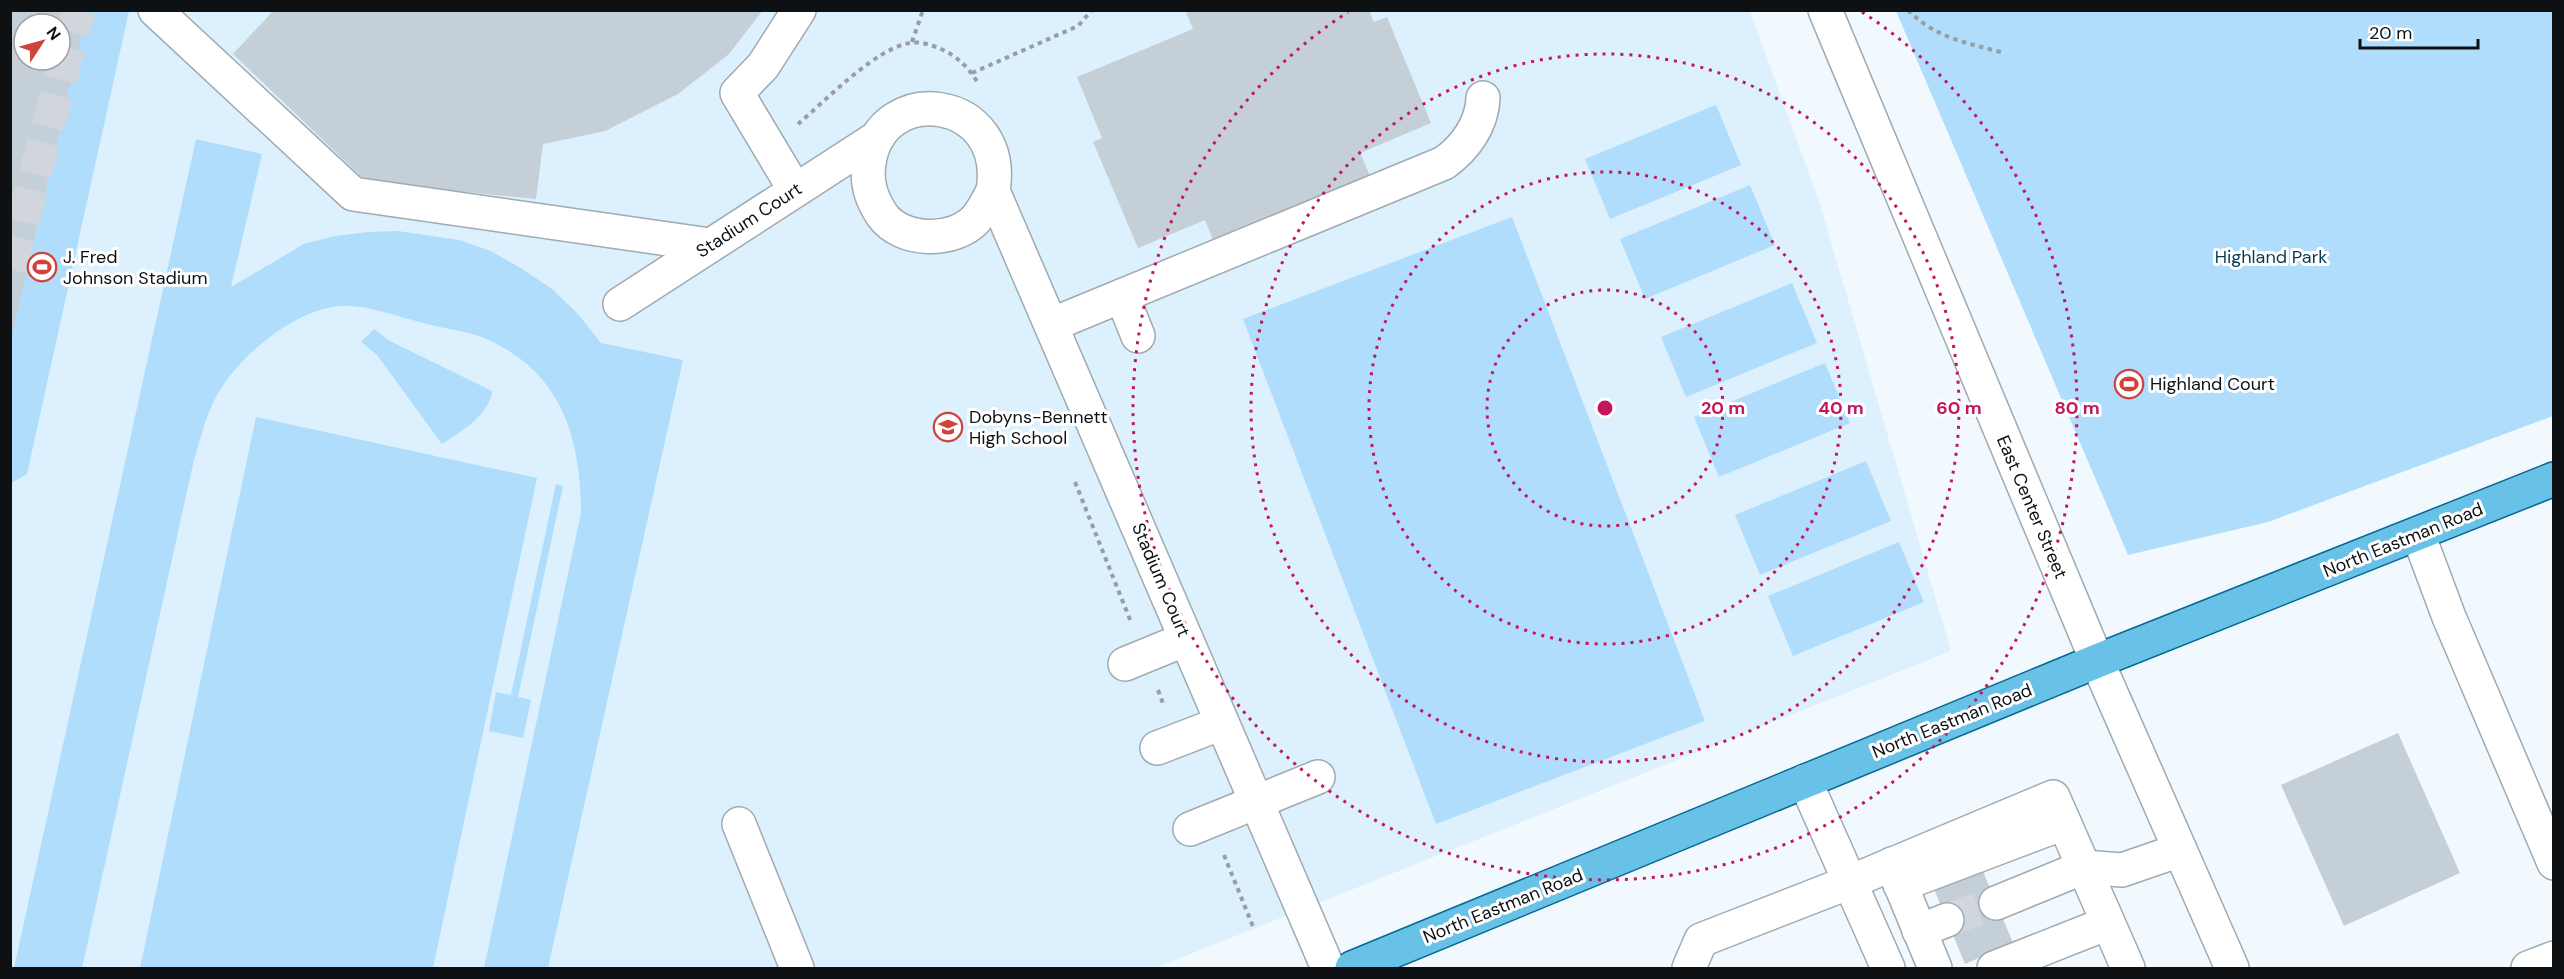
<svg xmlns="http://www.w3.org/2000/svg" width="2564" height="979" font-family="'DM Sans',sans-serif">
<rect width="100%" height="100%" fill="#f2f9fe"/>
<path fill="#ddf0fd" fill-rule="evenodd" d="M10 11H1750L1820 204 1951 651 1155 968H11ZM24 24H60V60H24Z"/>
<g fill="#afddfb" fill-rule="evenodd">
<path d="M11 11H129L27 474 11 483ZM24 24H60V60H24Z"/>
<path d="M1896 11H2553V416L2268 522 2128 555Z"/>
<path d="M1716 105 1741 165 1610 219 1585 159Z"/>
<path d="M196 139 262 154 231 287 304 244 335 236 368 232 398 231 459 240 491 251 522 269 552 289 578 314 601 343 683 360 548 968H484L581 513C581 436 560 370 484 338 467 331 445 329 427 324 403 318 376 308 352 306 301 301 233 359 213 403 204 422 199 444 193 464L82 968H14Z"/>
<path d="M1750 185 1775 245 1645 299 1620 239Z"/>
<path d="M1512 217 1705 721 1436 824 1243 319Z"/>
<path d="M1792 283 1817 343 1686 397 1661 337Z"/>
<path d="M374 329 388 340 492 391C490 414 461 432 442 444L377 355 361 342Z"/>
<path d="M1825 363 1850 423 1719 477 1694 417Z"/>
<path d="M256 417 537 478 433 968H140Z"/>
<path d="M1866 461 1891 521 1760 575 1735 515Z"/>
<path d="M556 484 563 486 518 697 531 700 523 738 489 731 496 692 511 695Z"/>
<path d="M1899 542 1924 602 1793 656 1768 596Z"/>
</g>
<g fill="#c4cfd7" fill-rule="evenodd">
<path d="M10 10H87L11 340H10ZM24 24H60V60H24Z"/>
<path d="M274 10H763L729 54 678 94 605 131 543 144 536 199 367 182 233 54Z"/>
<path d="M1185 10H1369L1374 22 1387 17 1431 123 1360 153 1371 178 1215 245 1205 220 1138 248 1093 142 1102 138 1077 77 1193 29Z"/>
<path d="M2398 733 2460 873 2344 926 2281 785Z"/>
<path d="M1979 862 2013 943 1965 964 1931 882Z"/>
</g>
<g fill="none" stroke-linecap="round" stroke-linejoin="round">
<g stroke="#d0d6db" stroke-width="33" stroke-dasharray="33 16" stroke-linecap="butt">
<path d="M10 269 79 10"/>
<path d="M1947 920 1996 903"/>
</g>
<g stroke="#9faab1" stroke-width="36">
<g id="minor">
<path d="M155 10 353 194 710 245"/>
<path d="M1825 10 2097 661 2232 968"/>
<path d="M795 190 737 93 763 66 799 10"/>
<path d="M993 191C988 200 983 211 976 219 954 243 902 243 882 215 871 198 866 183 869 163 880 80 1009 95 993 191L1328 968"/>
<path d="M1122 296 1138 336"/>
<path d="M620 304 878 137"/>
<path d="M1051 325 1444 163C1465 148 1482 125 1483 98"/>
<path d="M2418 534 2449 617 2554 863"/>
<path d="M1125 664 1186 639"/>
<path d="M1157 748 1222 723"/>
<path d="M1805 781 1888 968"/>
<path d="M739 824 797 968"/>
<path d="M1190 829 1318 777"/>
<path d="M1892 864 1935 968"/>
<path d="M1900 885 2064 823"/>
<path d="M1996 903 2084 867 2122 870 2180 850"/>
<path d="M1919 931 1947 920"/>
<path d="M1689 968 1701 940 1850 882 2053 797 2128 968"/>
<path d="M1994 968 2108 923"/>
<path d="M2528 968 2554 958"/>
</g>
</g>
<g stroke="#076891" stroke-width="36">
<path id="major" d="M1352 968 2097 661 2554 479"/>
</g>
<g stroke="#989ea2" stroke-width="4" stroke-dasharray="4.5 4.5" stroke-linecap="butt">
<path d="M1908 10C1934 37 1966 43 2001 52"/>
<path d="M912 42 923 10"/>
<path d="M972 73 1078 26 1092 10"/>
<path d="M798 124C825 101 876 48 910 43 920 41 932 45 941 49 957 56 969 68 978 83"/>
<path d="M1075 482 1131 622"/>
<path d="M1158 690 1164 706"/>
<path d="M1224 855 1254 929"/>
</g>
<use href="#minor" stroke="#fff" stroke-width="33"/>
<use href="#major" stroke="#68c1e6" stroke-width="33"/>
</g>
<g fill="none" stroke="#c2185b" stroke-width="3" stroke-dasharray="3 6">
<circle cx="1605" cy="408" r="118"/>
<circle cx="1605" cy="408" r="236"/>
<circle cx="1605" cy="408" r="354"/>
<path d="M1862 12A472 472 0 1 1 1348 12"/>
</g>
<defs>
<g id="stadium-ring" transform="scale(1.5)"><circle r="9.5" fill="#fff" stroke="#d0423c" stroke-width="1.5"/><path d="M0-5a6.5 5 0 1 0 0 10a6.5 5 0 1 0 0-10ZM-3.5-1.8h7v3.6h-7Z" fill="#d0423c"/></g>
<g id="school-ring" transform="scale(1.5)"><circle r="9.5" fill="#fff" stroke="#d0423c" stroke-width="1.5"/><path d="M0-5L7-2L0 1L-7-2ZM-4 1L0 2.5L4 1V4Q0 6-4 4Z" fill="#d0423c"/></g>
</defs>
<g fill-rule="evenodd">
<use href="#stadium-ring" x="42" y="267"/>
<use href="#stadium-ring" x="2129" y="384"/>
<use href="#school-ring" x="948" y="427"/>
</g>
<g text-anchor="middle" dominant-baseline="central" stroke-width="6" stroke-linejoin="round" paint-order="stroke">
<g font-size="18" fill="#0d1114" stroke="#fff">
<text transform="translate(749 220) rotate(-33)">Stadium Court</text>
<text transform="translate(2032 507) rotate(67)">East Center Street</text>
<text transform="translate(2403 540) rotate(-22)">North Eastman Road</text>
<text transform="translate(1161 580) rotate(67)">Stadium Court</text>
<text transform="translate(1952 721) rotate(-22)">North Eastman Road</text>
<text transform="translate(1503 906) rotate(-22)">North Eastman Road</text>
</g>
<g font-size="18" fill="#0d1114" stroke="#fff" text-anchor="start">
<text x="63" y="257">J. Fred<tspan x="63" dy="21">Johnson Stadium</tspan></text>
<text x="2150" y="384">Highland Court</text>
<text x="969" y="417">Dobyns-Bennett<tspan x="969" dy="21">High School</tspan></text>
</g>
<g font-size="18" fill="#0a3b54" stroke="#fff">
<text x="2271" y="257">Highland Park</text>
</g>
</g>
<circle cx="1605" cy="408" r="9" fill="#c2185b" stroke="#fff" stroke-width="3"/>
<g font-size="18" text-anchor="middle" font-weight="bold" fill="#c2185b" stroke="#fff" stroke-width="6" stroke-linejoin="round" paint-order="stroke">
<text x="1723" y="414">20 m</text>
<text x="1841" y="414">40 m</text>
<text x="1959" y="414">60 m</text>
<text x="2077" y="414">80 m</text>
</g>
<rect width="2564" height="979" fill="none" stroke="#0d1114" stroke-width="24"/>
<g transform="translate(42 42) rotate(54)"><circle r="28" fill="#ffffff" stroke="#9ea0a1" stroke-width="1.5"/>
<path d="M0-4.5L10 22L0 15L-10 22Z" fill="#d0423c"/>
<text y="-9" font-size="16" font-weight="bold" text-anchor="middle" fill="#0d1114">N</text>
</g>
<path d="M2360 39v9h118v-9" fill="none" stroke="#0d1114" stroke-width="3"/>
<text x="2369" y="39" font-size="18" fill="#0d1114" stroke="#ffffff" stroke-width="4.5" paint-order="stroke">20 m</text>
</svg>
